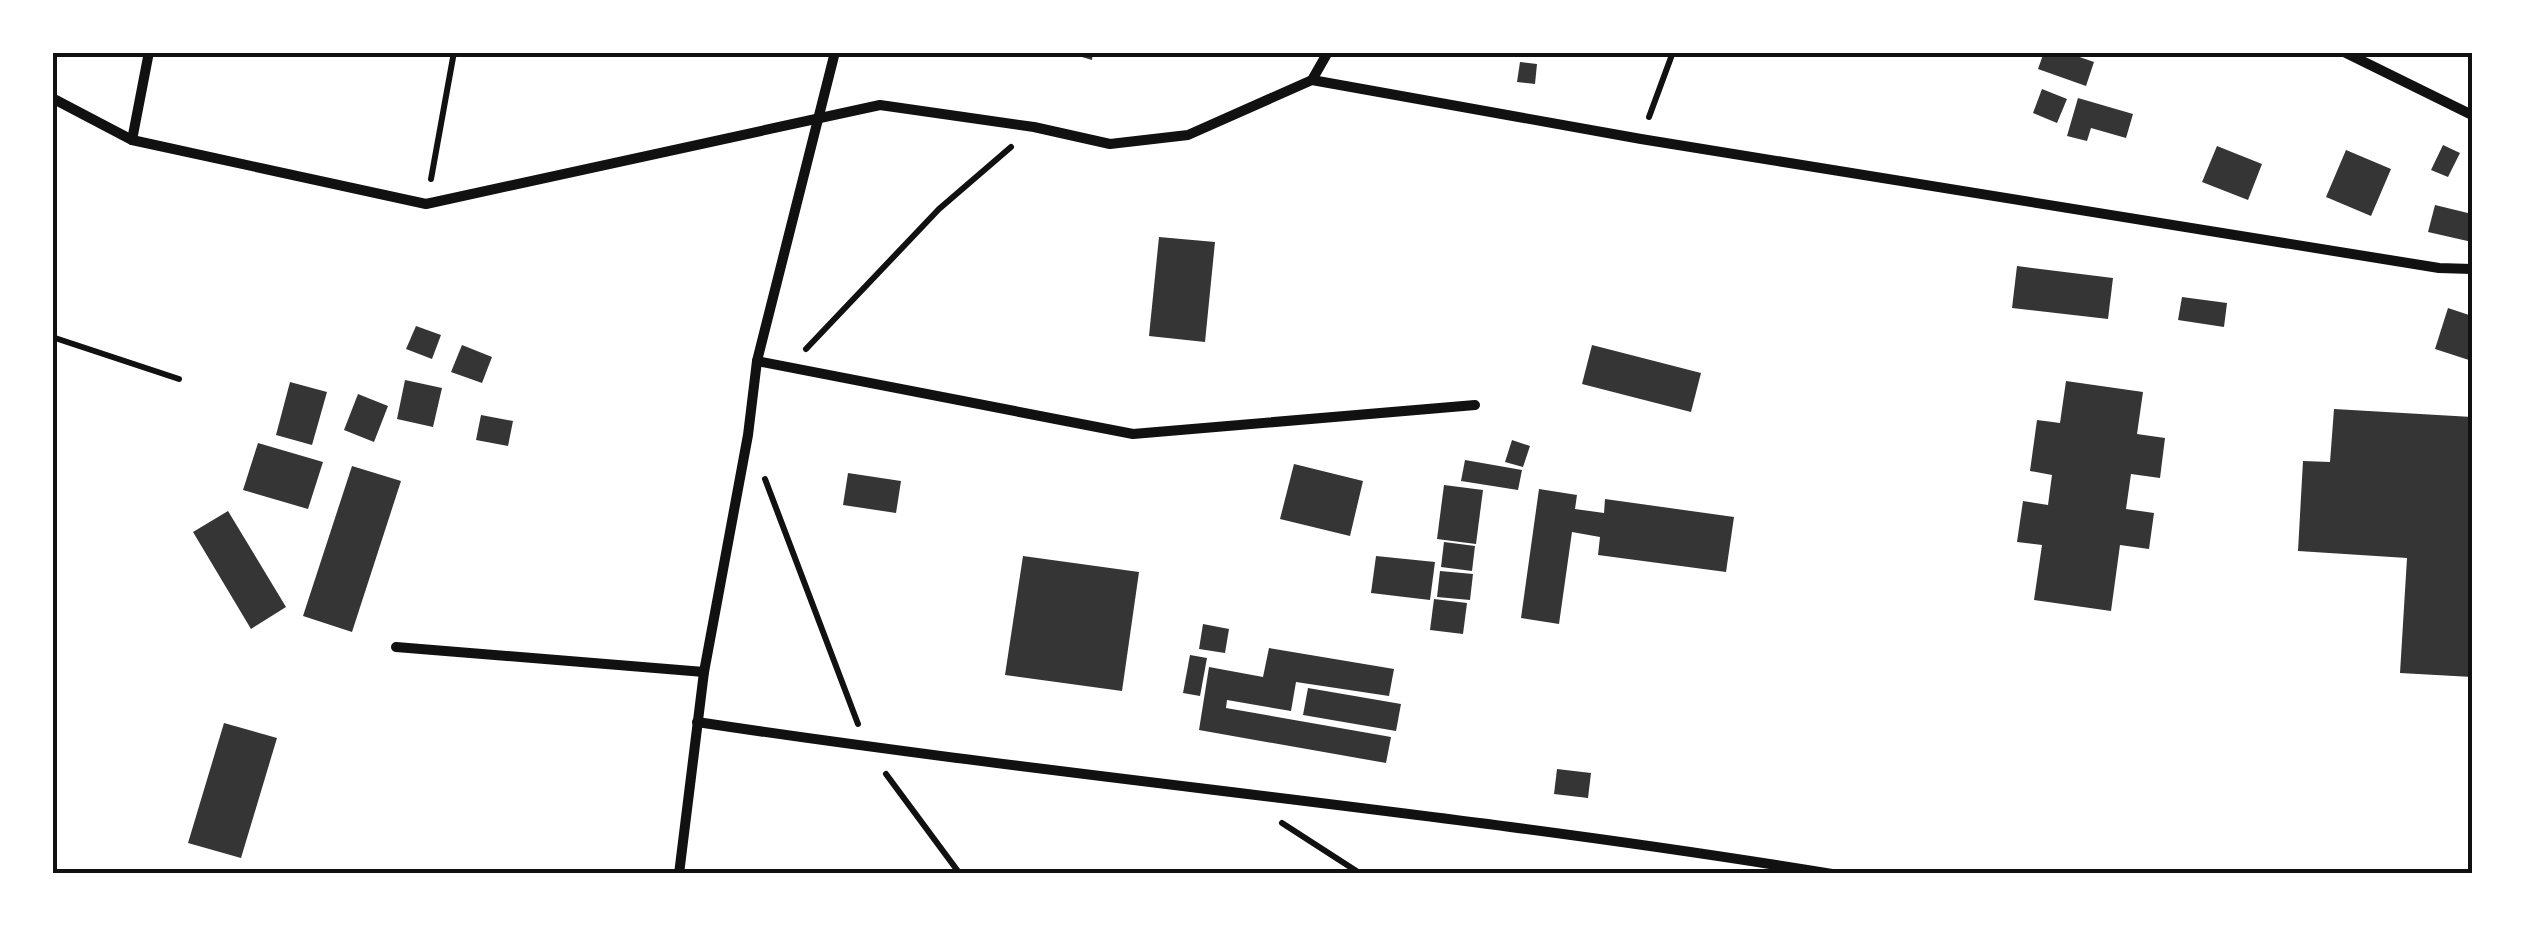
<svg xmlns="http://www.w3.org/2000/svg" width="2525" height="926" font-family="'Source Sans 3',sans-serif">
<rect width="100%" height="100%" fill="#fff"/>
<g fill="#353535">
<path d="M1065 52H1093L1092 60Z"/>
<path d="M2044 52H2065L2094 62 2086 86 2038 69Z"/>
<path d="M1520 62 1537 64 1535 84 1517 82Z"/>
<path d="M2042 89 2067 99 2057 123 2033 113Z"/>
<path d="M2078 98 2133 114 2126 138 2091 128 2087 141 2067 136Z"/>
<path d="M2443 145 2460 153 2448 177 2431 170Z"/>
<path d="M2217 146 2262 164 2248 200 2202 182Z"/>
<path d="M2346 150 2391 169 2371 216 2326 197Z"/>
<path d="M2435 205 2472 214V242L2428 232Z"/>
<path d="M1159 237 1215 242 1205 342 1149 336Z"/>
<path d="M2017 266 2113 278 2108 319 2012 308Z"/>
<path d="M2182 297 2227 303 2224 327 2178 320Z"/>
<path d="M2448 308 2472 316V361L2435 349Z"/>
<path d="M416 326 441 335 432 359 406 349Z"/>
<path d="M462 345 492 357 482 383 451 372Z"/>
<path d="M1592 345 1701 373 1691 412 1582 384Z"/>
<path d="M405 380 442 388 433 427 397 419Z"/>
<path d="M2066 381 2143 392 2137 434 2165 438 2160 478 2131 474 2126 509 2154 513 2149 549 2120 545 2111 611 2034 600 2042 545 2017 542 2023 501 2048 505 2052 475 2030 471 2037 420 2060 423Z"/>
<path d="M290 382 327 392 312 445 276 435Z"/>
<path d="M358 394 388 406 374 442 344 430Z"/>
<path d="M2334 409 2472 417V677L2400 673 2407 558 2298 551 2303 461 2330 462Z"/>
<path d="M481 415 513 421 508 446 476 440Z"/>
<path d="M1512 440 1530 446 1523 467 1505 462Z"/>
<path d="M258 443 323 462 308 509 243 490Z"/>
<path d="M1465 460 1522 470 1518 490 1461 481Z"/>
<path d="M1294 464 1363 481 1350 536 1280 519Z"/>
<path d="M352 466 401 481 352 632 303 616Z"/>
<path d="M848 473 901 481 896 513 843 505Z"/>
<path d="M1444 485 1483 490 1476 544 1437 539Z"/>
<path d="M1539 489 1577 495 1575 509 1604 513 1605 499 1734 517 1726 572 1598 555 1600 537 1572 532 1559 624 1521 618Z"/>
<path d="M228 511 286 607 251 629 193 532Z"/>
<path d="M1444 542 1475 546 1472 571 1441 567Z"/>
<path d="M1023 556 1139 572 1122 691 1005 675Z"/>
<path d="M1376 556 1435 562 1430 600 1371 593Z"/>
<path d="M1440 571 1473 574 1470 600 1437 597Z"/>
<path d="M1434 599 1467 603 1463 634 1430 630Z"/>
<path d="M1203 624 1229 629 1225 653 1199 649Z"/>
<path d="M1269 648 1394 669 1389 696 1296 682 1291 711 1227 700 1226 708 1391 737 1386 763 1199 730 1209 667 1263 677Z"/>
<path d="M1190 655 1207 658 1200 696 1183 693Z"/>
<path d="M1308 688 1401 704 1396 731 1303 715Z"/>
<path d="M224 723 277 738 241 858 188 843Z"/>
<path d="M1557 769 1591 773 1588 798 1554 794Z"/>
</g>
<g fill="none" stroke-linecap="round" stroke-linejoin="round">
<g stroke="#111" stroke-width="6">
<path d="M1649 117 1673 52"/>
<path d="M431 179 454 52"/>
<path d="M52 337 179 379"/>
<path d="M806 349 939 209 1011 147"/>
<path d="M765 479 858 724"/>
<path d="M886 774 960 874"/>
<path d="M1282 823 1361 874"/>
</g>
<g stroke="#111" stroke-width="10">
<path d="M2344 52 2472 115"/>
<path d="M1312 80 1328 52"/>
<path d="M52 98 132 140 426 204 880 105 1034 127 1110 144 1188 135 1312 80 1641 139 2439 268 2472 269"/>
<path d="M132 140 149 52"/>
<path d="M757 361 1133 434 1475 405"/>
<path d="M396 647 704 672"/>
<path d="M697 722C1075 779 1455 812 1832 874"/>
<path d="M679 874 704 672 748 435 757 361 835 52"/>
</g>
</g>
<rect width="2525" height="926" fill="none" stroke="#ffffff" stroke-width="110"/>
<rect x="55" y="55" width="2415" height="816" fill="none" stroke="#111" stroke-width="4"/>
</svg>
